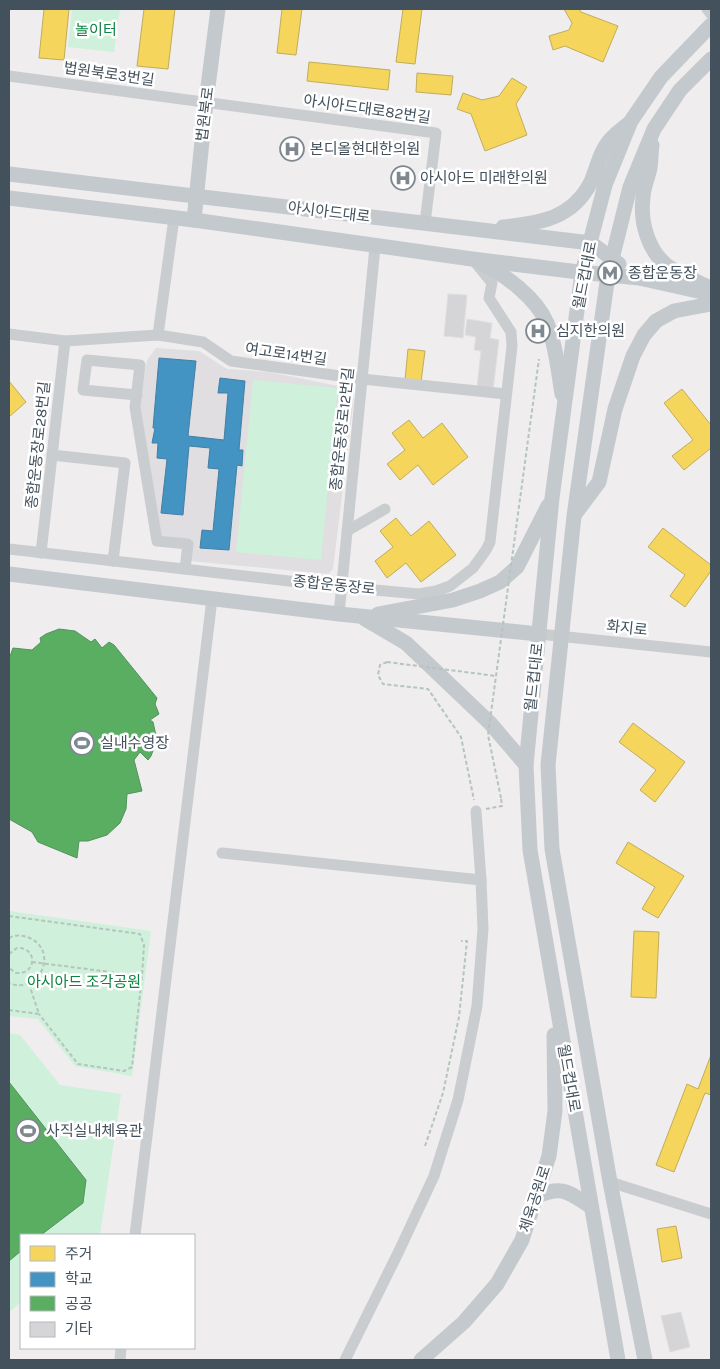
<svg xmlns="http://www.w3.org/2000/svg" width="720" height="1369" font-family="Karla,'Noto Sans KR',sans-serif">
<rect width="100%" height="100%" fill="#efeded"/>
<path fill="#e0dee0" d="M156 348 199 351 227 369 269 372 348 388 354 398 333 569 328 574 190 561 192 539 160 536 140 404 147 360Z"/>
<g fill="#cff0da">
<path d="M72 9H120L114 52 68 47Z"/>
<path d="M253 380 338 388 321 560 236 552Z"/>
<path d="M9 911 151 931 132 1076 75 1066 38 1019 9 1016Z"/>
<path d="M9 1033 20 1035 60 1085 121 1094 100 1235H21V1302L9 1312Z"/>
</g>
<g fill="#f6d55c" stroke="#c0ad5c">
<path d="M44 9H69L64 60 39 58Z"/>
<path d="M144 9H175L168 69 137 66Z"/>
<path d="M282 9H302L296 55 277 53Z"/>
<path d="M403 9H422L415 64 396 62Z"/>
<path d="M564 9H579L581 12 618 26 603 62 565 46 553 50 549 36 569 30 572 23Z"/>
<path d="M309 62 390 70 388 90 307 81Z"/>
<path d="M417 73 453 76 451 95 416 92Z"/>
<path d="M512 78 527 87 516 104 527 135 485 151 471 114 457 109 463 93 482 100 499 96Z"/>
<path d="M408 349 425 351 421 382 405 380Z"/>
<path d="M9 381 26 402 9 417Z"/>
<path d="M682 389 711 425V448L684 470 672 456 693 440 664 403Z"/>
<path d="M409 420 423 438 442 423 468 457 433 485 418 465 400 480 387 464 405 450 392 433Z"/>
<path d="M396 518 411 536 429 521 456 555 421 582 406 563 387 578 375 561 393 547 380 531Z"/>
<path d="M663 528 711 565V571L685 607 670 596 685 575 648 547Z"/>
<path d="M633 723 685 762 655 802 640 790 656 770 619 742Z"/>
<path d="M628 842 684 876 658 918 642 909 655 887 616 863Z"/>
<path d="M634 931 659 932 656 998 631 997Z"/>
<path d="M711 1055V1095L705 1093 674 1172 656 1165 687 1084 698 1089Z"/>
<path d="M676 1226 682 1258 662 1262 657 1229Z"/>
</g>
<path fill="#4393c3" stroke="#437fa4" d="M159 358 196 361 188 436 224 440 228 393H218L220 378 245 381 239 450H243L242 466 237 465 229 550 200 548 202 530 213 531 219 469 208 468 210 448 189 446 183 515 161 513 167 459 157 458 158 443H152L155 428H153Z"/>
<g fill="#5aae61" stroke="#539260">
<path d="M59 629 75 631 91 642 95 639 102 648 109 642 114 645 157 698 155 704 159 714 150 720 153 722 157 740 151 756 148 760 140 752 134 760 142 791 127 794 126 809 120 823 107 835 88 841H79L77 858 38 842 32 832 9 819V659L13 648 32 650 41 642 40 638 46 634Z"/>
<path d="M9 1082 86 1180 83 1203 41 1235H21V1251L9 1261Z"/>
</g>
<g fill="#d5d5d7" stroke="#e0dfe0">
<path d="M448 294 467 295 463 338 444 336Z"/>
<path d="M467 319 492 323 490 338 499 340 493 390 477 388 481 351 474 350 476 337 465 335Z"/>
<path d="M681 1312 690 1347 670 1352 661 1316Z"/>
</g>
<g fill="none" stroke-linecap="round" stroke-linejoin="round">
<g stroke="#b5c4be" stroke-width="2" stroke-dasharray="4 2.5" stroke-linecap="butt">
<path d="M387 662 380 665 378 675 383 684 428 689 461 737 474 800"/>
<path d="M486 809 502 806 501 798"/>
<path d="M9 916 140 934 144 945 142 976 132 1067 124 1071 78 1064 39 1014"/>
<path d="M9 938C16 934 24 935 32 939 59 955 37 995 9 983"/>
<path d="M9 954 17 948C38 947 37 975 16 973L9 968"/>
<path d="M32 962 142 976"/>
<path d="M9 1010 39 1014 29 984"/>
<path d="M425 1146 443 1093 459 1017 467 941H461"/>
</g>
<g stroke="#c9cdcf" stroke-width="11">
<path d="M707 9 711 14"/>
<path d="M9 76 436 133 425 223"/>
<path d="M9 334 65 341 158 335 203 342 231 361 362 379 506 394"/>
<path d="M158 335 174 218"/>
<path d="M137 395 83 390 87 360 140 365 135 407 157 541 188 544 185 569"/>
<path d="M52 455 125 463 113 561"/>
<path d="M347 531 385 509"/>
<path d="M9 549 341 587 419 594 436 591 450 586 473 568 486 550 490 542 512 346 511 332 489 298 492 283 475 262"/>
<path d="M41 553 65 341"/>
<path d="M339 614 375 247"/>
<path d="M539 634 711 652"/>
<path d="M476 811 481 880"/>
<path d="M222 853 481 880 483 929 477 1006 458 1100 434 1176 399 1251 345 1360"/>
<path d="M610 1182 711 1214"/>
<path d="M135 1235 212 599"/>
<path d="M120 1360 121 1348"/>
</g>
<g stroke="#c4c9cd" stroke-width="15">
<path d="M652 145C651 153 651 160 650 168 648 178 643 188 643 198 640 222 648 252 669 267 681 275 696 281 710 288"/>
<path d="M9 174 591 243 619 264"/>
<path d="M9 198 194 220 472 259 579 272 639 278 711 294"/>
<path d="M194 220 206 102 218 9"/>
<path d="M503 227C540 223 572 219 591 182 597 168 600 151 610 140 615 134 622 129 628 124"/>
<path d="M482 264C506 275 536 298 547 323 556 345 558 371 562 394"/>
<path d="M575 514 599 482 615 409 633 356 644 335 656 321 674 311 711 304"/>
<path d="M9 574 339 614 539 634"/>
<path d="M378 614 453 600 480 591 500 582 517 567 548 506"/>
<path d="M365 619 406 643 490 723 526 765"/>
<path d="M537 1196C563 1185 568 1192 590 1206"/>
<path d="M421 1360 464 1322 497 1284 522 1240 549 1156 555 1111 554 1035"/>
<path d="M618 1360 530 850 526 765 552 498 582 273 605 185 631 121 661 77 711 25"/>
<path d="M645 1360 610 1182 552 849 548 765 574 516 608 275 630 187 654 129 680 90 711 59"/>
</g>
<g stroke="#b5c4be" stroke-width="2" stroke-dasharray="4 2.5" stroke-linecap="butt">
<path d="M387 662 496 676"/>
<path d="M501 798 488 735 539 359"/>
</g>
</g>
<defs>
<g id="hospital-ring" transform="scale(1.25)"><circle r="9.5" fill="#fff" stroke="#7f888f" stroke-width="1.5"/><path d="M-5-5h3v3.5h4V-5h3V5h-3V1.5h-4V5h-3Z" fill="#7f888f"/></g>
<g id="metro-ring" transform="scale(1.25)"><circle r="9.5" fill="#fff" stroke="#7f888f" stroke-width="1.5"/><path d="M-5.5 5V-5H-3L0 0L3-5H5.5V5H3V-.5L0 4L-3-.5V5Z" fill="#7f888f"/></g>
<g id="stadium-ring" transform="scale(1.25)"><circle r="9.5" fill="#fff" stroke="#7f888f" stroke-width="1.5"/><path d="M0-5a6.5 5 0 1 0 0 10a6.5 5 0 1 0 0-10ZM-3.5-1.8h7v3.6h-7Z" fill="#7f888f"/></g>
</defs>
<g fill-rule="evenodd">
<use href="#hospital-ring" x="292" y="149"/>
<use href="#hospital-ring" x="403" y="178"/>
<use href="#metro-ring" x="610" y="273"/>
<use href="#hospital-ring" x="538" y="331"/>
<use href="#stadium-ring" x="82" y="743"/>
<use href="#stadium-ring" x="28" y="1131"/>
</g>
<g text-anchor="middle" dominant-baseline="central" stroke-width="5" stroke-linejoin="round" paint-order="stroke">
<g font-size="15" fill="#0e8342" stroke="#fff">
<text x="96" y="30">놀이터</text>
<text x="84" y="982">아시아드 조각공원</text>
</g>
<g font-size="15" fill="#43515c" stroke="#fff">
<text transform="translate(109 74) rotate(8)">법원북로3번길</text>
<text transform="translate(367 109) rotate(8)">아시아드대로82번길</text>
<text transform="translate(205 114) rotate(-83)">법원북로</text>
<text transform="translate(329 212) rotate(7)">아시아드대로</text>
<text transform="translate(585 275) rotate(-79)">월드컵대로</text>
<text transform="translate(286 354) rotate(8)">여고로14번길</text>
<text transform="translate(342 429) rotate(-84)">종합운동장로12번길</text>
<text transform="translate(38 445) rotate(-84)">종합운동장로28번길</text>
<text transform="translate(334 585) rotate(6)">종합운동장로</text>
<text transform="translate(627 628) rotate(6)">화지로</text>
<text transform="translate(534 677) rotate(-84)">월드컵대로</text>
<text transform="translate(569 1078) rotate(80)">월드컵대로</text>
<text transform="translate(535 1199) rotate(-72)">체육공원로</text>
</g>
<g font-size="15" fill="#43515c" stroke="#fff" text-anchor="start">
<text x="310" y="149">본디올현대한의원</text>
<text x="420" y="178">아시아드 미래한의원</text>
<text x="628" y="273">종합운동장</text>
<text x="556" y="331">심지한의원</text>
<text x="100" y="743">실내수영장</text>
<text x="46" y="1131">사직실내체육관</text>
</g>
</g>
<rect width="720" height="1369" fill="none" stroke="#43515c" stroke-width="20"/>
<rect x="20" y="1234" width="175" height="115" fill="#ffffff" stroke="#b4b9be"/>
<rect x="30" y="1246" width="25" height="15" fill="#f6d55c" stroke="#b4b9be"/>
<text x="65" y="1259" font-size="15" fill="#43515c">주거</text>
<rect x="30" y="1272" width="25" height="15" fill="#4393c3" stroke="#b4b9be"/>
<text x="65" y="1284" font-size="15" fill="#43515c">학교</text>
<rect x="30" y="1296" width="25" height="15" fill="#5aae61" stroke="#b4b9be"/>
<text x="65" y="1309" font-size="15" fill="#43515c">공공</text>
<rect x="30" y="1322" width="25" height="15" fill="#d5d5d7" stroke="#b4b9be"/>
<text x="65" y="1334" font-size="15" fill="#43515c">기타</text>
</svg>
